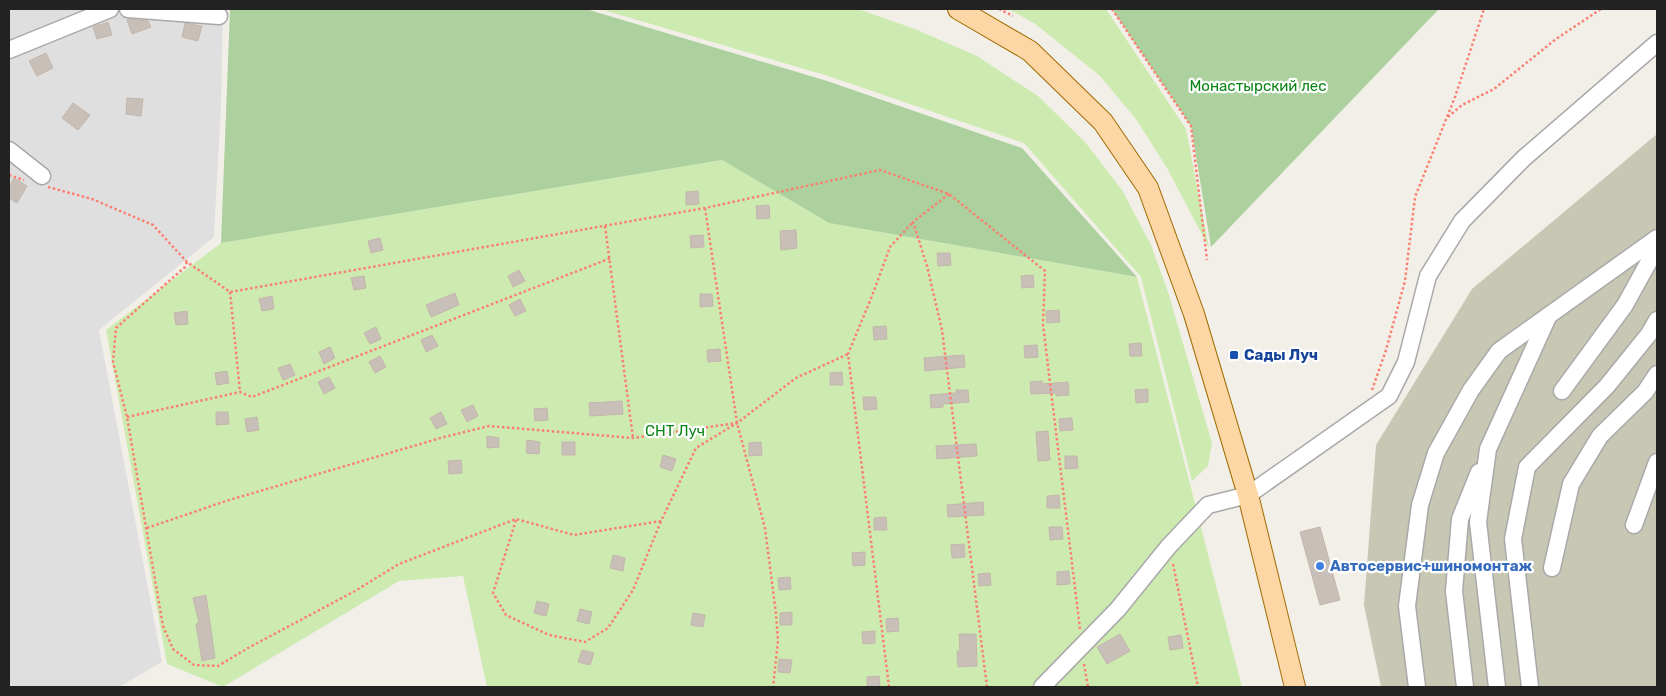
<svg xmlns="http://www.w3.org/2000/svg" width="1666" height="696" font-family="Rubik,sans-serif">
<rect width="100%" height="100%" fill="#f2efe9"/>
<path fill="#e0dfdf" d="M9 9H223L221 105 214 237 99 330 162 662 119 687H9Z"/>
<path fill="#c7c7b4" d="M1657 134V687H1381L1364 605 1376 445 1472 289Z"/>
<g fill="#cdebb0">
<path d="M600 9H858L915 29 977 56 1038 96 1085 142 1122 190 1151 245 1168 292 1212 443 1208 466 1192 481 1141 277 1024 143 828 76Z"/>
<path d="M1008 9H1106L1186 129 1209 248 1167 168 1136 119 1100 76 1034 23Z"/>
<path d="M722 160 829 223 1137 277 1242 687H487L463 576 399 581 223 687 167 664 106 330 221 243Z"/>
</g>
<g fill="#add19e">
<path d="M230 9H586L827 81 1022 148 1137 277 829 223 722 160 221 243Z"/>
<path d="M1112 9H1439L1211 247 1191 126Z"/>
</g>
<g fill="#c7bfb8" stroke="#c4b6ab">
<path d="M128 19 148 21 151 27 132 34 127 20Z"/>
<path d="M108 22 112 35 97 39 93 27Z"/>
<path d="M185 23 202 26 198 41 182 37Z"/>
<path d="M46 53 53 68 37 76 29 61Z"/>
<path d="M127 98 143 99 141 116 126 114Z"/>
<path d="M73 103 90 115 78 130 62 118Z"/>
<path d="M14 178 27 186 17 203 9 198V188Z"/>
<path d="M698 191 699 204 686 205V192Z"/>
<path d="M769 205 770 218 757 219 756 206Z"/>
<path d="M796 230 797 248 781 250 780 231Z"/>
<path d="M703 235 704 247 691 248 690 236Z"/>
<path d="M380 238 383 250 371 253 368 241Z"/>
<path d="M937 253H950L951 265 938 266Z"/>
<path d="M519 270 525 281 513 287 508 276Z"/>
<path d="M1033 275 1034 287 1022 288 1021 276Z"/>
<path d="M364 276 366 288 354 290 351 278Z"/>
<path d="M455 293 459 305 431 317 426 305Z"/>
<path d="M700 294H712L713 306 700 307Z"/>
<path d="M272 296 274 309 262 311 259 299Z"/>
<path d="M520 299 526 311 515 316 509 305Z"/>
<path d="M1059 310 1060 322 1047 323 1046 311Z"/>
<path d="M187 311 188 324 176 325 174 313Z"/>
<path d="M886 326 887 339 874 340 873 327Z"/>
<path d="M376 327 381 339 370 344 364 333Z"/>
<path d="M432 335 438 346 426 352 421 340Z"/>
<path d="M1141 343 1142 356H1130L1129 344Z"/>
<path d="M1037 345 1038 357 1025 358 1024 346Z"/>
<path d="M330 347 335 358 324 364 319 352Z"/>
<path d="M720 349 721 361 708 362 707 350Z"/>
<path d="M964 355 965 367 925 371 924 358Z"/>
<path d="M380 356 386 367 375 373 369 362Z"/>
<path d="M290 364 295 375 283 380 278 368Z"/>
<path d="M227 371 229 383 217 385 215 373Z"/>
<path d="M842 372 843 385H830V373Z"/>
<path d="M329 377 335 388 324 394 318 382Z"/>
<path d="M1042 381 1043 384 1068 382 1069 395 1056 396V393L1031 394 1030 382Z"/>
<path d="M1148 389V402L1136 403 1135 390Z"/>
<path d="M956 390H968L969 402 943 404V407L931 408 930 395 956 393Z"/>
<path d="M863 397H876L877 409 864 410Z"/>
<path d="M622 401 623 414 590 416 589 403Z"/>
<path d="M473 405 478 416 467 422 461 410Z"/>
<path d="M547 408 548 420 535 421 534 409Z"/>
<path d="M216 412H228L229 424 216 425Z"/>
<path d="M441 412 447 424 436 429 430 418Z"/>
<path d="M257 417 259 430 247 432 245 419Z"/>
<path d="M1072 418 1073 430 1060 431 1059 419Z"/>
<path d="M1048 431 1050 460 1038 461 1036 432Z"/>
<path d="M487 436 499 438V447L487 448Z"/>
<path d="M527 440 540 442 539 454 526 453Z"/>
<rect x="562" y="442" width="13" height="13"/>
<path d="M761 442 762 455 749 456V443Z"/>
<path d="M976 444 977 456 937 459 936 446Z"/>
<path d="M663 455 676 459 672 471 660 467Z"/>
<path d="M1065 456H1077L1078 468 1065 469Z"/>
<path d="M461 460 462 473 449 474 448 461Z"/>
<path d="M1059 495 1060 508H1047V496Z"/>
<path d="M983 502 984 515 948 517 947 505Z"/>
<path d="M886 517 887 530H874V518Z"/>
<path d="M1049 527H1062L1063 539 1050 540Z"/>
<path d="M1320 527 1340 600 1320 605 1300 532Z"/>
<path d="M964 544 965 557 952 558 951 545Z"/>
<path d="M865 552V565L853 566 852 553Z"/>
<path d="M613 555 625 558 623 571 610 568Z"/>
<path d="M1069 571 1070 584 1057 585V572Z"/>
<path d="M990 573 991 585 979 586 978 574Z"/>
<path d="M790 577 791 589 779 590 778 578Z"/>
<path d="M206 595 215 658 202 661 196 624 199 623 193 598Z"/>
<path d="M537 601 549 604 546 616 534 613Z"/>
<path d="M580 609 592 612 589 624 577 621Z"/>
<path d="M792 612V625H780V613Z"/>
<path d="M693 613 705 615 703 627 691 625Z"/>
<path d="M898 618 899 631 887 632 886 619Z"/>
<path d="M875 631V643L863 644 862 632Z"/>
<path d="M959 634H976L977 666 958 667 957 651H960Z"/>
<path d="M1120 634 1130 651 1107 664 1097 647Z"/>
<path d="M1181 635 1183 648 1170 650 1168 637Z"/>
<path d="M582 650 594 653 590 665 578 662Z"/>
<path d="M779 659 792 660 790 673 778 672Z"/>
<path d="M879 676 880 687H867V677Z"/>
</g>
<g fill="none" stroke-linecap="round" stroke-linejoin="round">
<g stroke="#a9a9a9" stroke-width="19">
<g id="minor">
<path d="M128 9 219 16"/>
<path d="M9 50 110 9"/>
<path d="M9 150 42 176"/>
<path d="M1562 391 1625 305 1657 247"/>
<path d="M1634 525 1657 462"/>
<path d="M1552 568 1571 484 1600 436 1645 392 1657 374"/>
<path d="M1042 687 1118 609 1169 546 1208 505 1248 495 1389 396 1406 362 1428 276 1462 221 1524 158 1657 43"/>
<path d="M1417 687 1407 606 1420 505 1436 453 1471 390 1499 351 1657 238"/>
<path d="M1465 687 1454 591 1460 519 1479 472"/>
<path d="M1497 687 1478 522 1488 449 1548 317"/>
<path d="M1530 687 1513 539 1527 467 1607 386 1649 334 1657 320"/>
</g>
</g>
<g stroke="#a06b00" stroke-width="22">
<path id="major" d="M958 9 1030 51 1103 122 1148 188 1194 314 1248 495 1295 687"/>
</g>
<g stroke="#fa8072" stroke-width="2.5" stroke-dasharray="2.5 2.5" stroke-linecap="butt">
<path d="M999 9 1013 16"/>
<path d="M1112 9 1191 126 1207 260"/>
<path d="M1448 117 1462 105 1494 89 1556 39 1601 9"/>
<path d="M9 175 24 180"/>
<path d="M48 187 92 199 153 225 187 262 230 292 705 208 880 170 949 194 1045 271 1043 325 1080 629"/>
<path d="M949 194 913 222 927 266 942 330 987 687"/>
<path d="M705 208 737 423 765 528 776 614 778 641 773 687"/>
<path d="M605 226 633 438"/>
<path d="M187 262 185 267 116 328 113 362 127 417 163 626 173 649 194 665 218 666 248 648 355 591 399 564 516 519 574 535 661 521 696 448 737 423"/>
<path d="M230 292 240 392"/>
<path d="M1372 390 1386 350 1405 281 1415 197 1455 97 1484 9"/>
<path d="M127 417 240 392 252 397 611 258"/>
<path d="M516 520 493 593 506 615 549 635 585 642 608 628 633 590 661 521"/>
<path d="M147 528 226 501 444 437 489 426 633 438 737 423 796 378 848 354"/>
<path d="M1173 564 1198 687"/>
<path d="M1084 664 1088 687"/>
<path d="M889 687 848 354 872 296 890 247 913 222"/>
</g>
<use href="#minor" stroke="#fff" stroke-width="16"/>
<use href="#major" stroke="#fcd6a4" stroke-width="20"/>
</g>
<rect fill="#1a4fb4" stroke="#fff" stroke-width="2" x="1229" y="350" width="10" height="10" rx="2.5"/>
<circle fill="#3f7fe0" stroke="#fff" stroke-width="2" cx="1320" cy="566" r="5"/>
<g text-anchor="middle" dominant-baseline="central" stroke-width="4.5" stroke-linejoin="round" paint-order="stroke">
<g font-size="15" fill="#0c8416" stroke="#fff">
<text x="1258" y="86">Монастырский лес</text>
<text x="675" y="431">СНТ Луч</text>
</g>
<g font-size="15" font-weight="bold" fill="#164399" stroke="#fff" text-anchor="start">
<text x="1244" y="355">Сады Луч</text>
</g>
<g font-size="15" font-weight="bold" fill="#366cbe" stroke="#fff" text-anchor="start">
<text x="1330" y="566">Автосервис+шиномонтаж</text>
</g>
</g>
<rect width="1666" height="696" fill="none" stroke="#222222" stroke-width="20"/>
</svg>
